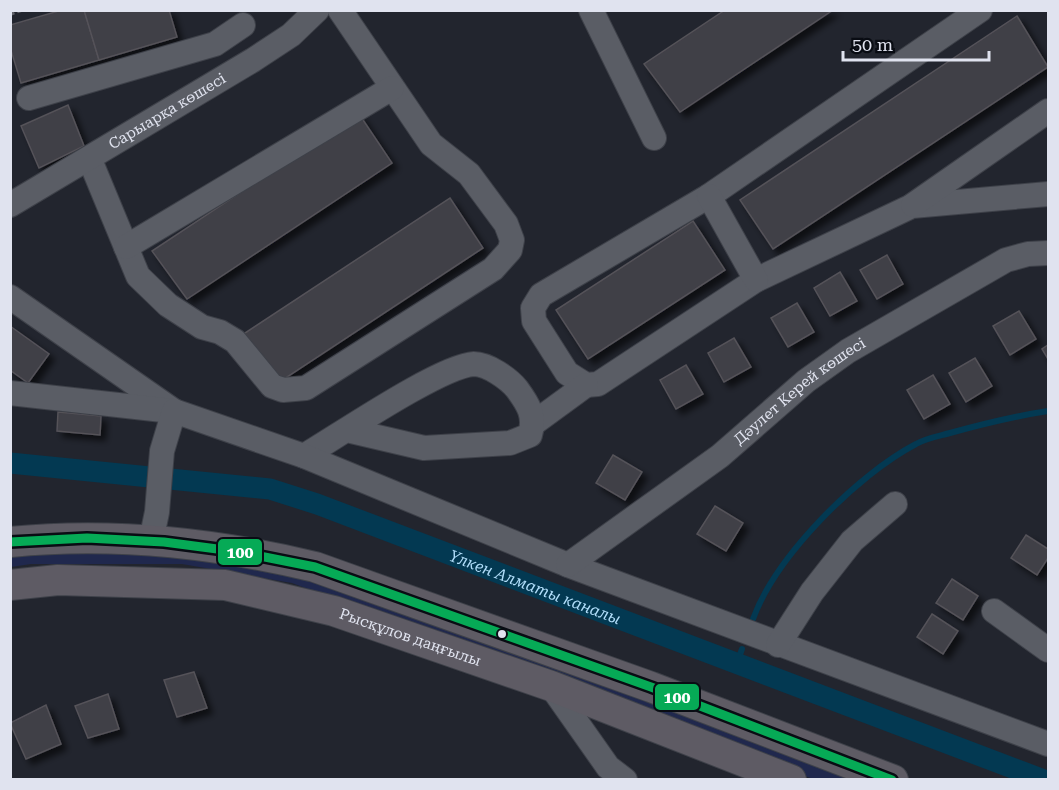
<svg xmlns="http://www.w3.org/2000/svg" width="1059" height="790" font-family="'Roboto Serif',serif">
<defs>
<filter id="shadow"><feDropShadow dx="5.5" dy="5.5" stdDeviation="3" flood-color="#0009"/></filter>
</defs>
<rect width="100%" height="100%" fill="#22252e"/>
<path fill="#20284d" d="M11 551H184L299 570 852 779H813L292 583 182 564H31L11 567Z"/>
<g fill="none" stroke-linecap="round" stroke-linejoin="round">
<g stroke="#033952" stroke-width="6">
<path d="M753 619C776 556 857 475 916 444 926 438 939 436 950 433 983 424 1015 416 1048 411"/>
<path d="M737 663 742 649"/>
</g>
<path stroke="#033952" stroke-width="21" id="s1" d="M10 463 270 489 317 504 1044 780"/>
</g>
<g fill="#403f46" stroke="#545259" stroke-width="1.5" filter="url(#shadow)">
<path d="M62 10H84L99 60 21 83 10 47V25Z"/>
<path d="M84 10H169L177 37 99 60Z"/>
<path d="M725 10H833L680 112 644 64Z"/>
<path d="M1017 16 1048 67 773 249 740 200Z"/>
<path d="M68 105 84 146 39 168 21 126Z"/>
<path d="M359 114 392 163 187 299 152 251Z"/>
<path d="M450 198 483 248 278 383 242 335Z"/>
<path d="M693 221 725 270 588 359 556 310Z"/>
<path d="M887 255 903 284 877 299 860 270Z"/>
<path d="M840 272 857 301 830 316 814 288Z"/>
<path d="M797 303 814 332 788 347 771 318Z"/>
<path d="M1019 311 1036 339 1010 355 993 326Z"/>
<path d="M10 326 49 354 28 383 10 370Z"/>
<path d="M734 338 751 367 724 382 708 353Z"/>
<path d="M1048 345V359L1042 349Z"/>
<path d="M975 358 992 386 966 402 949 373Z"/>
<path d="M686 365 703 394 676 409 660 380Z"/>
<path d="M933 375 950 404 924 419 907 390Z"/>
<path d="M58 412 101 416 100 435 57 431Z"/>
<path d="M613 455 642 472 625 500 596 483Z"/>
<path d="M715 506 743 523 726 551 697 534Z"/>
<path d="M1026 535 1048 549V558L1037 575 1011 558Z"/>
<path d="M952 579 978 596 963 620 936 603Z"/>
<path d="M932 614 958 631 943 654 917 637Z"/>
<path d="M194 672 207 708 177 717 164 680Z"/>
<path d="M108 694 119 729 88 738 75 706Z"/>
<path d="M46 705 61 744 26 759 10 723Z"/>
</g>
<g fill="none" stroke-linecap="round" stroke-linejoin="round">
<g stroke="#3e4149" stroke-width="26">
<g id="minor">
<path d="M591 10 654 138"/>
<path d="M980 10 709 196 541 295 533 308 534 321 567 373 586 385 598 384 756 280 912 206 1048 194"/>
<path d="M29 98 215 44 243 25"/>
<path d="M90 160 138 276 168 305 202 327 220 332 235 341 272 386 283 390 306 388 493 269 510 250 512 240 506 224 469 174 431 144 340 10"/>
<path d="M709 196 756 280"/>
<path id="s2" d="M10 205 253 60 291 35 317 10"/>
<path d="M913 205 1048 111"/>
<path d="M126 247 392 88"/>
<path d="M10 297 174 411"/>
<path d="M10 393 172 411"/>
<path d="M534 423 586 385"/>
<path d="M304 456C338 436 440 366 474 364 488 364 509 379 517 389 528 404 536 416 530 435L510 443 424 448 347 430"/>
<path d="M151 541 157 512 162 451 174 411 304 456 568 565 1048 744"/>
<path id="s3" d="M568 565 720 456 806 381 848 351 1006 260 1028 254 1048 253"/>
<path d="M994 611 1048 650"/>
<path d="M778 645 812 592 852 541 895 504"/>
<path d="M551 686 608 767 625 780"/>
</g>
</g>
<g stroke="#3e4149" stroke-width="32">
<g id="major">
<path d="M10 542C112 532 216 543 315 567L651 687 893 780"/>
<path id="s4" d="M10 585 58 580 225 585 334 611 551 686 791 780"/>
</g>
</g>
<path stroke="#60626a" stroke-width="4" stroke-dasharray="4.5 3" stroke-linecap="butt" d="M10 14 21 10"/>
<use href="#minor" stroke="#5a5d65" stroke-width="24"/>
<use href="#major" stroke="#5e5b64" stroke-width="30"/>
<g stroke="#090c13" stroke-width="14">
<path id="bus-1" d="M10 542 87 538 164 542 240 552 315 567 651 687 892 780"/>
</g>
<use href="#bus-1" stroke="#06aa56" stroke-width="9"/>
</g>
<circle fill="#e0e3ef" stroke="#090c13" stroke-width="2" cx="502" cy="634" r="5"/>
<g text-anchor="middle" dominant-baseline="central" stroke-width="6" stroke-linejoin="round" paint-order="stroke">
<g font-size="15" fill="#e0e3ef" stroke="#090c13">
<text stroke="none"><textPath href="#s2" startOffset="183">Сарыарқа көшесі</textPath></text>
<text stroke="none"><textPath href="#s3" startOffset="290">Дәулет Керей көшесі</textPath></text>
<text stroke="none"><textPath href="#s4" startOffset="408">Рысқұлов даңғылы</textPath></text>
</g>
<g font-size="16" font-style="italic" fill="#b0ddf9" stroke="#090c13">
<text stroke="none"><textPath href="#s1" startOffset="544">Үлкен Алматы каналы</textPath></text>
</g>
</g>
<g stroke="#090c13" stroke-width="2">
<rect x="217" y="538" width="46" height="28" rx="6" fill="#06aa56"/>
<rect x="654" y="683" width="46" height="28" rx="6" fill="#06aa56"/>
</g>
<g font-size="16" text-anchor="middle" font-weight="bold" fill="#fff">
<text x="240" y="558">100</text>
<text x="677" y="703">100</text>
</g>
<rect width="1059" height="790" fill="none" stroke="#e0e3ef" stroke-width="24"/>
<path d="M843 51v9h146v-9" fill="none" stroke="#e0e3ef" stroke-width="3"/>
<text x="852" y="51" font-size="18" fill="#e0e3ef" stroke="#090c13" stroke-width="4.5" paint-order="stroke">50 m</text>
</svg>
